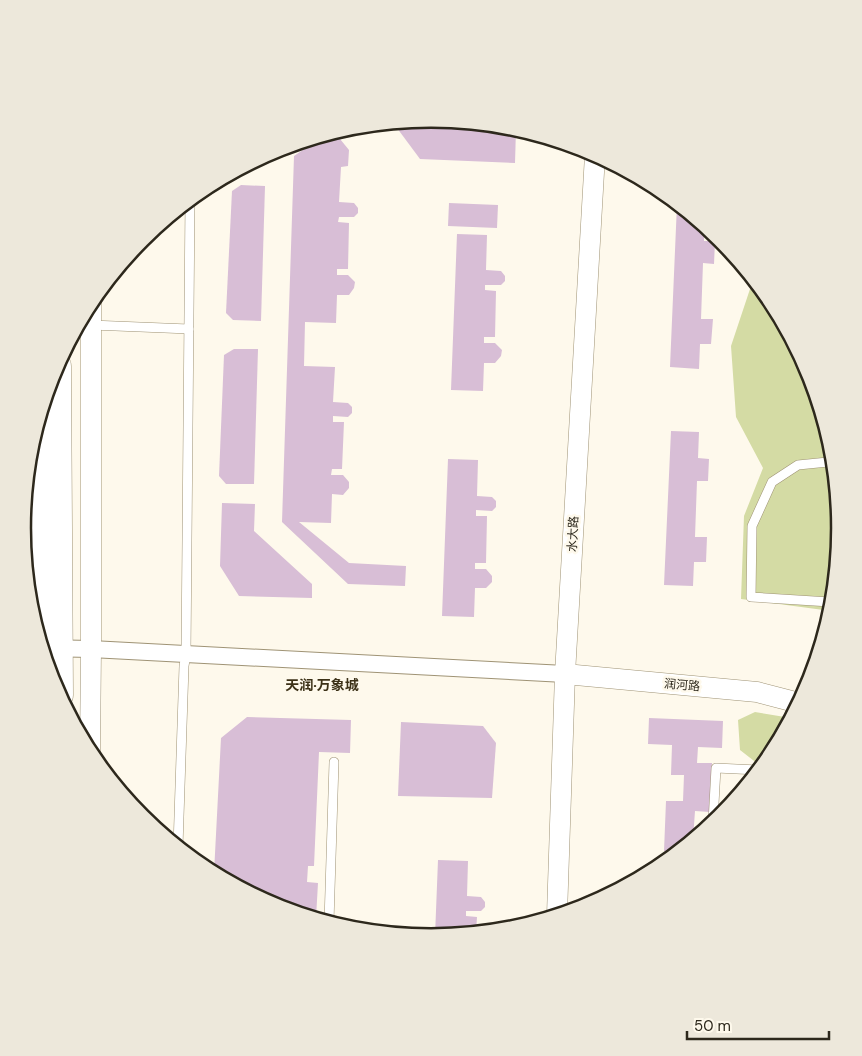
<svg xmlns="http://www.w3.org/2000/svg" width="862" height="1056" font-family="'DM Sans','Noto Sans SC',sans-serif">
<rect width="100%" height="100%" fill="#fef9ec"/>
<g fill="#d4dba4">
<path d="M753 280 771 301 809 372 832 449 839 528 831 611 741 599 744 516 763 468 736 417 731 346Z"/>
<path d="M755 712 791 718 770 755 758 770V764L740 750 738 720Z"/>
</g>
<g fill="#d8bed6">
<path d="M431 120 511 127 516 129 515 163 420 159 397 128V123Z"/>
<path d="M322 137 340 139 349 150 348 166 341 167 339 202 354 203 358 208V213L354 217H339L338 222 349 223 348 269H337V275H348L355 282 354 288 349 295H337L336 323 305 322 304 366 335 367 333 402 348 403 352 407V413L348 417 333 416V422H344L342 469H332L331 475H343L349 482V488L343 495 332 494 331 523 299 522 349 563 406 566 405 586 348 584 282 522 294 156Z"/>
<path d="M241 185 265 186 261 321 233 320 226 313 232 191Z"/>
<path d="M449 203 498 205 497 228 448 226Z"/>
<path d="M677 204 704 226V241H715L714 264 703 263 701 319H713L711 344H700L699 369 670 367Z"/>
<path d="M457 234 487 235 486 270 501 271 505 276V281L501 285H485V290L496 291 495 337H484V343H495L502 350 501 356 495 363H484L483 391 451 390Z"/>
<path d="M234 349H258L254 484H226L219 476 224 355Z"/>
<path d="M671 431 699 432 698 458 709 459 708 481H697L695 537H707L706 562H694L693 586 664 585Z"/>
<path d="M448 459 478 460 477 496 492 497 496 501V507L492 511 476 510V516H487L486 563H475V569H486L492 576V582L486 588H475L474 617 442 616Z"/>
<path d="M222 503 255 504 254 531 312 584V598L239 596 220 566Z"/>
<path d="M247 717 351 720 350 753 319 752 314 866H308L307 882 318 883 316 918 274 905 214 873 221 738Z"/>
<path d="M649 718 723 721 722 748 698 747 697 763H712L710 812 695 811 693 839 678 851H664L666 801H683L684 775H671L672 745 648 744Z"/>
<path d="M401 722 483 726 496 743 492 798 398 796Z"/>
<path d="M438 860 468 861 467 896 481 897 485 902V907L481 911H466V916L477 917 476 932 435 936Z"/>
</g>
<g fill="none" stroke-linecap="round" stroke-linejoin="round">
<g stroke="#9f9375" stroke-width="10">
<g id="service">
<path d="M91 325 189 329"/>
<path d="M832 600 830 602 751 597 752 526 772 482 798 465 828 462 833 464"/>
<path d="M713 822 716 768 758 770"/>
<path d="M178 847 184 666 186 654 190 200"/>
<path d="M329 922 334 762"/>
</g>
</g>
<g stroke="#9f9375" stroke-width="18">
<path id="minor" d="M43 648 91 649 565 674"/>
</g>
<g stroke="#9f9375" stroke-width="21">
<g id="tertiary">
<path d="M565 674 757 692 799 703"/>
<path d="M90 752 91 649V302"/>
<path d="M557 915 565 674 595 155"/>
</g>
</g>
<g stroke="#9f9375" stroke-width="29">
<g id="trunk">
<path d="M57 366 59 695"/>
<path d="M36 625 37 425"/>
</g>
</g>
<use href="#service" stroke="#fff" stroke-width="9"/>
<use href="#minor" stroke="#fff" stroke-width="16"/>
<use href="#tertiary" stroke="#fff" stroke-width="20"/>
<use href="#trunk" stroke="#fff" stroke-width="28"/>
</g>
<g text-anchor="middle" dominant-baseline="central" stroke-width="5" stroke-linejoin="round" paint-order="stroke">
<g font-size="12" fill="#2d281c" stroke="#fef9ec">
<text transform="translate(573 534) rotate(-87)">水大路</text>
<text transform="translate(682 685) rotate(5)">润河路</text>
</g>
<g font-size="14" font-weight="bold" fill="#3c3117" stroke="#fef9ec">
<text x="322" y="685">天润·万象城</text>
</g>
</g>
<path d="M0 0H862V1056H0ZM31 528a400 400 0 1 1 800 0a400 400 0 1 1-800 0Z" fill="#ede8db" fill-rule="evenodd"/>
<path fill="none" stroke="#2d281c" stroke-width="2.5" d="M31 528a400 400 0 1 1 800 0a400 400 0 1 1-800 0Z"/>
<path d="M687 1031v8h142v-8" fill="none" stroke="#2d281c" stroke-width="2.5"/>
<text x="694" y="1031" font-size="15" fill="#2d281c" stroke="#fef9ec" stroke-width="4" paint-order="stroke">50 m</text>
</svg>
